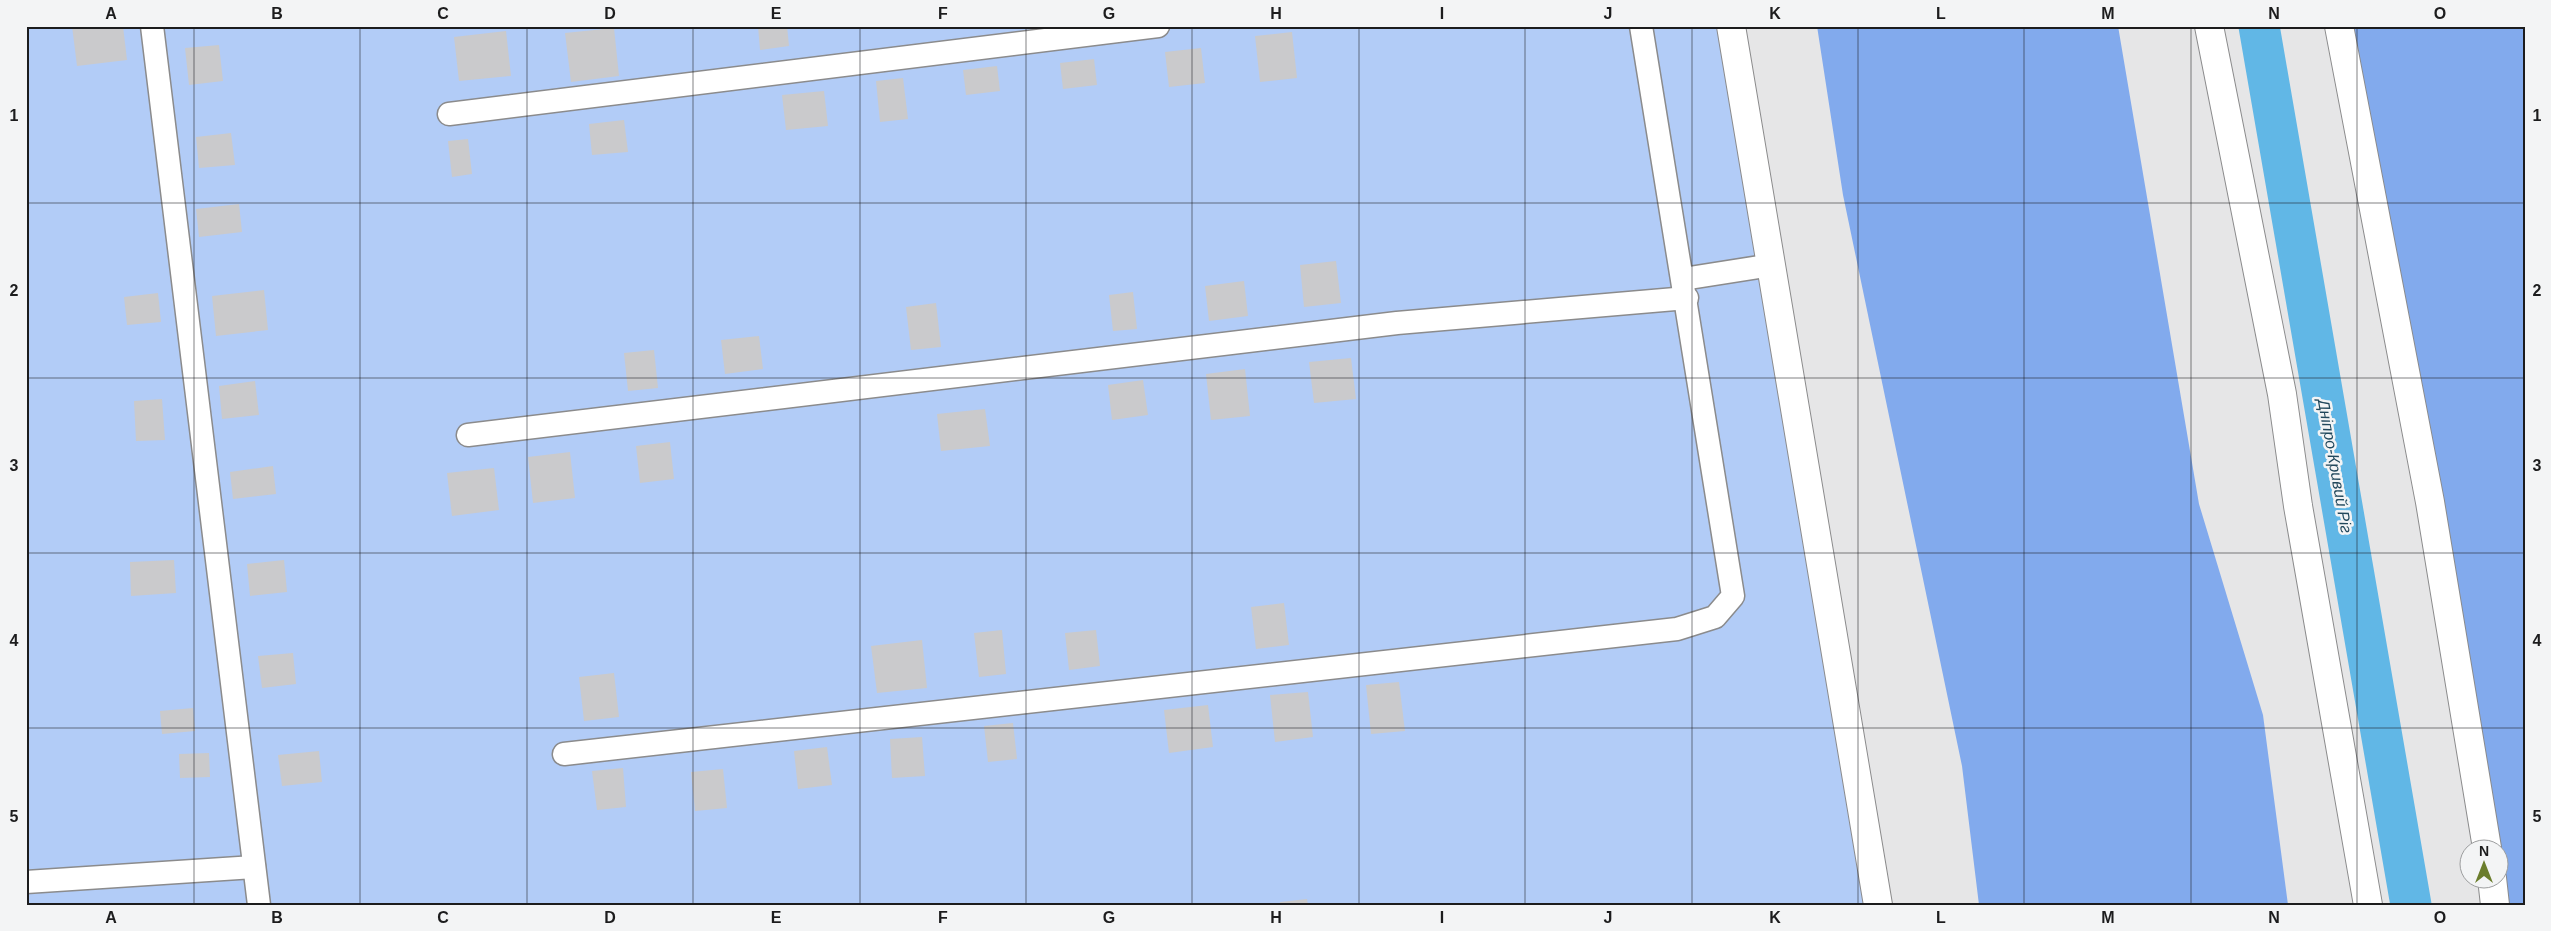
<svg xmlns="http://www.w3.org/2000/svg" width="2551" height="931" font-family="Arial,sans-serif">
<rect width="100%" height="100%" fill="#e6e6e7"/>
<path fill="#b2ccf7" d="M26 26H1731L1878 905H26Z"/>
<g fill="#82aaed">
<path d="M1817 26H2118L2199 504 2263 715 2288 905H1979L1962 766 1843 195Z"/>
<path d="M2339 26H2525V905H2495L2498 878V848Z"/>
</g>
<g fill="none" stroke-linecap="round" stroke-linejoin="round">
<path stroke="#61b7e6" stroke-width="41" d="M2259 26 2411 905"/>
</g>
<g fill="#cacacc">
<path d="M72 26H123L127 60 77 66Z"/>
<path d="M758 26H787L789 46 760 50Z"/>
<path d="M614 28 619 76 571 82 565 33Z"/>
<path d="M506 31 511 76 459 81 454 37Z"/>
<path d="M1292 32 1297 78 1260 82 1255 36Z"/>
<path d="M219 45 223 81 189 85 185 48Z"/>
<path d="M1201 48 1205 83 1169 87 1165 52Z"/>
<path d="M1094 59 1097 85 1063 89 1060 63Z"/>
<path d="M997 66 1000 91 966 95 963 70Z"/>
<path d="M903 78 908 119 880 122 876 81Z"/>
<path d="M824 91 828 126 786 130 782 95Z"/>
<path d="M624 120 628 152 592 155 589 124Z"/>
<path d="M231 133 235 165 199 168 196 137Z"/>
<path d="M468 139 472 174 452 177 448 141Z"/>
<path d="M239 204 242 232 199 237 196 209Z"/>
<path d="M1336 261 1341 303 1304 307 1300 265Z"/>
<path d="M1244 281 1248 316 1209 321 1205 286Z"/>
<path d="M264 290 268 330 216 336 212 296Z"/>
<path d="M1133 292 1137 329 1113 331 1109 295Z"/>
<path d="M158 293 161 322 127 325 124 297Z"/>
<path d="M936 303 941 347 911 350 906 307Z"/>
<path d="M759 336 763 369 725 374 721 340Z"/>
<path d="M654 350 658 388 628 391 624 353Z"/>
<path d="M1351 358 1356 399 1314 403 1309 362Z"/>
<path d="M1245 369 1250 416 1211 420 1206 374Z"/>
<path d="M1143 380 1148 415 1112 420 1108 385Z"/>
<path d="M255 381 259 415 222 419 219 386Z"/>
<path d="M162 399 165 440 136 441 134 401Z"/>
<path d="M985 409 990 446 941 451 937 414Z"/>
<path d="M670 442 674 479 640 483 636 446Z"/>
<path d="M570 452 575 498 533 503 528 457Z"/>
<path d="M273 466 276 494 233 499 230 472Z"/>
<path d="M494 468 499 510 452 516 447 473Z"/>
<path d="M174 560 176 593 131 596 130 562Z"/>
<path d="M284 560 287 592 250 596 247 564Z"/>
<path d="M1284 603 1289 645 1256 649 1251 607Z"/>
<path d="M1002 630 1006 674 979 677 974 633Z"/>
<path d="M1096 630 1100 666 1069 670 1065 633Z"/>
<path d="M922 640 927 688 877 693 871 646Z"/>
<path d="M293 653 296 684 262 688 258 656Z"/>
<path d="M614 673 619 717 584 721 579 677Z"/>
<path d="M1399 682 1405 731 1371 734 1366 685Z"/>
<path d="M1308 692 1313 737 1275 742 1270 695Z"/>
<path d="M1208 705 1213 747 1169 753 1164 710Z"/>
<path d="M193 708 195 731 162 734 160 711Z"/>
<path d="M1013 723 1017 759 988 762 984 726Z"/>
<path d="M922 737 925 776 892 778 890 739Z"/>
<path d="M827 747 832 785 798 789 794 751Z"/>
<path d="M319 751 322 782 282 786 278 755Z"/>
<path d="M209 753 210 777 180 778 179 754Z"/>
<path d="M623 768 626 807 597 810 592 771Z"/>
<path d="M723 769 727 808 695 811 691 772Z"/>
<path d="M1307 899 1308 905H1280V902Z"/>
</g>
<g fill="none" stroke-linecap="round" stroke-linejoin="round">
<g stroke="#8b8b8c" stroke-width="25">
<g id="lane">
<path d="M152 26 259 905"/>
<path d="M449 114 1158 26"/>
<path d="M1683 279 1772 265"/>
<path d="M468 435 1397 323 1687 298"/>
<path d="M564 754 1677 629 1715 617 1733 596 1641 26"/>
<path d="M26 882 254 867"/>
</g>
</g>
<g stroke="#8b8b8c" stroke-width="30">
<g id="street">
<path d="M1731 26 1878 905"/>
<path d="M2209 26 2282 394 2298 506 2368 905"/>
<path d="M2339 26 2430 502 2487 848"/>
<path d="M2492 878 2495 905"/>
</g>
</g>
<use href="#lane" stroke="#fff" stroke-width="22"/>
<use href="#street" stroke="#fff" stroke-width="28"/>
</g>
<path fill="none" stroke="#1c1c1d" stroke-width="1" stroke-opacity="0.55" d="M194 26V905M360 26V905M527 26V905M693 26V905M860 26V905M1026 26V905M1192 26V905M1359 26V905M1525 26V905M1692 26V905M1858 26V905M2024 26V905M2191 26V905M2357 26V905M26 203H2525M26 378H2525M26 553H2525M26 728H2525"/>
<g text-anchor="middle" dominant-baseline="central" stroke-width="5" stroke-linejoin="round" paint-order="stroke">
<g font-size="16" font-style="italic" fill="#22485c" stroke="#f3f4f5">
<text transform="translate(2335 466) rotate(80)">Дніпро-Кривий Ріг</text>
</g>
</g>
<rect width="2551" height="931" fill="none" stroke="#f3f4f5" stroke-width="55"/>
<g transform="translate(2484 864)"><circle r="24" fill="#f3f4f5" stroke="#9d9e9f"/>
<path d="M0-4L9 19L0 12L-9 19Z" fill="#6b7d2c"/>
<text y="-8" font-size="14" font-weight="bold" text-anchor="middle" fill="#1c1c1d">N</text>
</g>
<rect x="28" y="28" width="2496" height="876" fill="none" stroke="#1c1c1d" stroke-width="2"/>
<g font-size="16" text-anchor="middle" font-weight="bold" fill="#1c1c1d">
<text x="111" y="19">A</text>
<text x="277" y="19">B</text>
<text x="443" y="19">C</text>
<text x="610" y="19">D</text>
<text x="776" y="19">E</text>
<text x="943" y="19">F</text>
<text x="1109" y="19">G</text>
<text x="1276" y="19">H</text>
<text x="1442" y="19">I</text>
<text x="1608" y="19">J</text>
<text x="1775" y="19">K</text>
<text x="1941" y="19">L</text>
<text x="2108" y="19">M</text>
<text x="2274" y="19">N</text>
<text x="2440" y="19">O</text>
<text x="14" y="121">1</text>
<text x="2537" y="121">1</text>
<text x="14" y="296">2</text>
<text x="2537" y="296">2</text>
<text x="14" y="471">3</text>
<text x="2537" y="471">3</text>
<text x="14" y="646">4</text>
<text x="2537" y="646">4</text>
<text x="14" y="822">5</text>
<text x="2537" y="822">5</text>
<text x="111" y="923">A</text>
<text x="277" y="923">B</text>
<text x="443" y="923">C</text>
<text x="610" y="923">D</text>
<text x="776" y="923">E</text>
<text x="943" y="923">F</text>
<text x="1109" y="923">G</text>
<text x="1276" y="923">H</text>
<text x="1442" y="923">I</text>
<text x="1608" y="923">J</text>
<text x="1775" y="923">K</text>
<text x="1941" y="923">L</text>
<text x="2108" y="923">M</text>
<text x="2274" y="923">N</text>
<text x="2440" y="923">O</text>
</g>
</svg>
